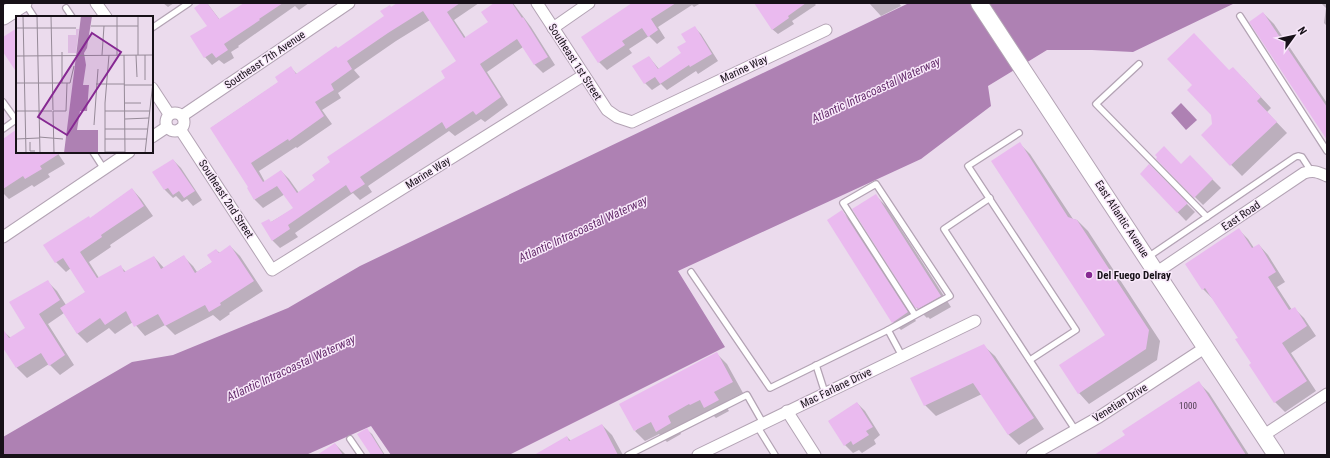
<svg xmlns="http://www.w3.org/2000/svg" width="1330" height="458" font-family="'Roboto Condensed',sans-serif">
<rect width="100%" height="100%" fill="#ebdbed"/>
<g fill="#ae81b3">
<path d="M909 3H1235L1133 52 1092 50H1047L988 86 991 106 921 159 678 271 725 347 509 455H391L371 426 306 455H3V437L132 362 173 355 288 308 360 266Z"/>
<path d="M1181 103 1197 120 1186 130 1171 113Z"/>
</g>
<g fill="#0003" fill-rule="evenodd">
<path d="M163 3H174L168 7Z"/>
<path d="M202 3H207L220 20 245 3H309L299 10 295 6 238 46 239 47 231 52 234 58 224 64 219 60 212 65 205 57 208 26Z"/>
<path d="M399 3H479L454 20 466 38 489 23 496 3H513L531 27 555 65 543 73 535 65 523 47 487 72 508 105 485 122 481 119 455 136 449 131 368 186 372 192 360 200 353 193 295 233 298 237 280 248 272 240 271 222 295 208 285 194 263 208 255 200 248 188 250 187 211 128 279 82 291 68 297 74 338 49 385 17 391 8ZM430 20 457 61 446 78 299 193 289 179 281 171 265 182 259 171 296 147 297 148 332 124 322 110 341 98 338 93 360 77 354 70 396 41Z"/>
<path d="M645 3H701L694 7 692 5 658 27 665 38 657 44 649 36 629 49 632 53 607 70 599 62 583 38Z"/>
<path d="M761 3H814L816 5 792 21 794 24 778 34 772 29Z"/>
<path d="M869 3H899L901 6 881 16Z"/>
<path d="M1321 3H1327V26L1324 23 1326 8Z"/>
<path d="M1263 13 1274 24 1327 103V138Z"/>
<path d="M694 27 701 34 718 61 698 74 696 71 667 90 661 84 652 90 645 83 649 57 659 69 683 54Z"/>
<path d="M1230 72 1244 79 1271 108 1267 112 1287 133 1242 176 1202 135 1213 125 1212 114 1194 85Z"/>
<path d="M17 131V152H57L65 164 48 174 50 177 34 187 32 185 9 199 3 193V142Z"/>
<path d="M1020 144 1030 154 1073 219 1077 220 1088 231 1160 341 1157 360 1089 404 1079 393 1106 335Z"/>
<path d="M1190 157 1221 188 1203 205 1157 159 1182 165Z"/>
<path d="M173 160 181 168 202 200 193 206 187 199 182 202 176 196 173 198 165 190 154 173Z"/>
<path d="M1149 166 1195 212 1186 221 1141 174Z"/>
<path d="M132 189 141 199 153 216 110 245 111 247 89 262 99 278 121 267 126 272 154 257 164 268 183 256 193 266 197 272 213 262 216 250 220 253 230 246 240 256 263 291 229 313 230 314 220 321 213 315 175 335 165 325 145 336 133 322 115 334 109 328 87 343 77 333 64 313 48 324 74 365 60 375 49 364 27 378 17 368 3 346V331L11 338 27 328 47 281 57 291 66 305 86 292 71 268 66 272 56 262 45 246 90 219Z"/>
<path d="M875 195 886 206 951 307 930 319 928 317 927 318 916 307Z"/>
<path d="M842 212 850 220 916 321 901 330 893 322Z"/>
<path d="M1239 230 1248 239 1254 248 1259 245 1268 255 1285 282 1277 287 1292 310 1294 308 1304 318 1316 336 1291 353 1316 391 1285 412 1275 402 1252 364 1239 338 1213 299 1203 289Z"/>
<path d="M984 346 995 356 1044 429 1019 445 1008 434 982 394 936 416 925 405Z"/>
<path d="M717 354 727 364 743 393 724 403 729 411 716 418 709 411 701 415 678 427 681 434 667 442 659 434 645 441 635 431Z"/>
<path d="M1199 383 1209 393 1249 455H1096L1126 436Z"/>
<path d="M857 403 865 411 880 435 874 440 876 444 862 453 859 450 853 453 845 445Z"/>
<path d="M602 425 612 435 623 455H536L567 437 571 441Z"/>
<path d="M366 429 372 434 385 455H372Z"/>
<path d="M335 444 346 455H319Z"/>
</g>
<g fill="#eabaef" fill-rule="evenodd">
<path d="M201 3H207L219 19 244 3H283L259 19 260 20 224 44 228 50 216 58 212 53 204 58 190 36 207 26 194 8Z"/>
<path d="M397 3H460L447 12 464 38 488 22 481 12 494 3H512L522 18 523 17 548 57 534 65 517 39 480 64 501 97 476 115 473 111 446 129 442 122 360 177 365 184 351 193 346 185 288 225 290 229 272 241 261 223 269 219 271 222 293 208 277 186 254 200 247 188 248 187 210 128 278 82 275 77 291 66 296 74 336 46 338 48 384 16 380 11 390 5 391 7ZM423 11 456 61 441 71 445 78 327 157 330 162 312 175 315 180 297 193 281 170 263 182 251 163 288 139 289 141 324 116 315 102 334 90 331 84 352 69 347 61 388 33Z"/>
<path d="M632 3H676L651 19 658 30 648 37 642 28 622 41 625 45 598 63 581 37Z"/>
<path d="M754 3H806L788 16 789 18 772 30Z"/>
<path d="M1263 12 1327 107V140L1249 22Z"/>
<path d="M695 26 712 54 690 67 689 65 660 84 655 77 644 84 632 66 649 56 658 69 681 53 677 47 686 42 681 34Z"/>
<path d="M17 28V73L3 52V37Z"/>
<path d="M1194 33 1229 70 1233 67 1261 97 1257 101 1277 122 1230 166 1201 135 1212 124 1211 115 1187 90 1192 85 1167 59Z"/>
<path d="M17 129V152H62L40 166 42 169 25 179 23 176 3 189V139Z"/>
<path d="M1020 142 1068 217 1077 220 1149 330 1146 349 1078 394 1059 365 1105 335 991 161Z"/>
<path d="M1164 146 1181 164 1190 155 1213 179 1194 198 1156 159 1157 157 1155 155Z"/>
<path d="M173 159 195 191 184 198 179 191 173 195 168 188 164 190 152 172Z"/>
<path d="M1149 164 1188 203 1177 213 1140 174Z"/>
<path d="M132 188 144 206 101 235 102 237 80 252 97 278 121 265 124 272 154 256 161 269 184 255 195 273 212 262 207 255 216 249 219 253 230 245 254 281 220 303 221 305 209 312 205 305 165 326 158 314 134 327 126 311 105 325 100 318 77 334 60 308 85 292 63 258 55 263 43 245 89 216 90 218Z"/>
<path d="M876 194 941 296 918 309 917 307 915 308 852 209Z"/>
<path d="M842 210 908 312 892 323 827 220Z"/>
<path d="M1239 228 1252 248 1259 244 1276 272 1268 277 1289 310 1295 307 1307 326 1282 343 1307 381 1274 403 1249 365 1251 363 1235 339 1238 338 1205 288 1202 290 1185 264Z"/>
<path d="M48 280 60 300 39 314 65 355 49 366 41 353 16 368 3 348V329L9 338 25 328 9 302Z"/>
<path d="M984 344 1034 418 1008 435 973 383 924 406 910 378Z"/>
<path d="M717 352 733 382 714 392 719 400 704 408 700 400 690 405 689 404 668 416 671 423 656 432 651 422 634 431 619 404Z"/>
<path d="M1199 381 1246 455H1094L1125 435 1122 431Z"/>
<path d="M857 402 873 427 866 431 869 435 853 445 851 441 844 446 828 421Z"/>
<path d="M602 424 618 455H534L567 436 569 441Z"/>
<path d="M367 428 384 455H371L357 434Z"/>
<path d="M335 443 343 455H317Z"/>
</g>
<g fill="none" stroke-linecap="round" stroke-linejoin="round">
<g stroke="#b3a3b4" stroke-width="8">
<g id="lane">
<path d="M25 3 34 17"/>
<path d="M66 8 72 17"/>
<path d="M1240 16 1327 151"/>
<path d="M152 28 189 3"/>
<path d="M1139 64 1096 104 1207 217"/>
<path d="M3 102 16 120"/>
<path d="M3 129 17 119"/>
<path d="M1019 133 968 166 1076 330 1030 360"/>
<path d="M93 152 104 169"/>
<path d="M990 198 944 229 1076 431"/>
<path d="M1148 257 1295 157 1298 156 1302 157 1311 171"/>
<path d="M691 272 770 388 888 330 950 296 876 184 843 203 915 315"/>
<path d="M888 330 902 356"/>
<path d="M816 365 825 393"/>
<path d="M757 426 775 455"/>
<path d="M350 439 361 455"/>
<path d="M628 455 747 395 763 423"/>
</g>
</g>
<g stroke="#b3a3b4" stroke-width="13">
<g id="street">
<path d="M96 3 106 17"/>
<path d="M537 3 607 110 617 117 632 122 826 30"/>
<path d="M553 28 589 3"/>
<path d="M152 88 169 114"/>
<circle cx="175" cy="122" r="9"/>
<path d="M182 116 349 3"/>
<path d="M180 129 272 270 584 75"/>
<path d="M152 137 167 127"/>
<path d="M3 237 129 152"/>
<path d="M1157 272 1304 173C1314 170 1318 172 1327 176"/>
<path d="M787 411 815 455"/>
<path d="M1264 435 1327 394"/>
<path d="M698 455 975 321"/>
<path d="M1032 455 1099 417 1206 347"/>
</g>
</g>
<g stroke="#b3a3b4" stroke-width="18">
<path id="secondary" d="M979 3 1276 455"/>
</g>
<g stroke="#b3a3b4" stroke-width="19">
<path id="primary" d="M3 16 23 3"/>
</g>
<use href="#lane" stroke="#fff" stroke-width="5.5"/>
<use href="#street" stroke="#fff" stroke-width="11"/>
<use href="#secondary" stroke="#fff" stroke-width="16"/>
<use href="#primary" stroke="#fff" stroke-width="17"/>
</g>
<circle fill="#862892" stroke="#f8e8fa" stroke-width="1.5" cx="1089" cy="275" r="4"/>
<g text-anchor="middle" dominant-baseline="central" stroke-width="3" stroke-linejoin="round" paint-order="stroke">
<g font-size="9" fill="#4c3b4e">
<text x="1188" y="406">1000</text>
</g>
<g font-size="11" fill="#171118" stroke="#f8e8fa">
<text transform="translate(265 60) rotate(-34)">Southeast 7th Avenue</text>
<text transform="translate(575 62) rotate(57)">Southeast 1st Street</text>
<text transform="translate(744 69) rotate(-25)">Marine Way</text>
<text transform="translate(428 173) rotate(-32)">Marine Way</text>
<text transform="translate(226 199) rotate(57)">Southeast 2nd Street</text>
<text transform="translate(1241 216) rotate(-34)">East Road</text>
<text transform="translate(1122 219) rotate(57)">East Atlantic Avenue</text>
<text transform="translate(836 388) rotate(-26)">Mac Farlane Drive</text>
<text transform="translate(1120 403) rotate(-32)">Venetian Drive</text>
</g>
<g font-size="11" font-weight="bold" fill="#171118" stroke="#f8e8fa" text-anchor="start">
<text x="1097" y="275">Del Fuego Delray</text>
</g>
<g font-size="12" font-style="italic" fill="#652d6c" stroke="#f8e8fa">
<text transform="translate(876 90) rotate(-25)">Atlantic Intracoastal Waterway</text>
<text transform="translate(583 229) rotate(-25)">Atlantic Intracoastal Waterway</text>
<text transform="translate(291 368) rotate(-25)">Atlantic Intracoastal Waterway</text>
</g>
</g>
<g transform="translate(16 16)">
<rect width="137" height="137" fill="#ebdbed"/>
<path d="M60 13H63L60 37H52V19H60Z" fill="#debce2"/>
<path d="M65 0H76L71 32 68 37 70 49 67 69H73L71 95H64L61 114H82V137H48Z" fill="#ae81b3"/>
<path fill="none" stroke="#968a98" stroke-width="1" d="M7 0 10 137M21 0 24 137M35 0 37 94M101 0V39M122 0V39M75 10H122M0 12H60M46 36V67M86 39 88 10M108 39 109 137M120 39 121 61M129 39V64M0 40 137 39M0 67H54L58 50M80 68H108M108 69H137M108 87H125M0 95H36M37 95 38 137M37 95H50L51 67M89 95H134M109 103 133 102M78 109 82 53M89 113H132M23 121 47 123M0 123 23 122M89 123H131M14 126V135H19M89 136H109M89 137V87L93 39M129 137 137 66"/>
<path fill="#862892" fill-opacity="0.15" stroke="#862892" stroke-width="2" d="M76 17 105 36 51 119 22 101Z"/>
<rect width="137" height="137" fill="none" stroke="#171118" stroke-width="2"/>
</g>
<rect width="1330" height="458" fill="none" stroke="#171118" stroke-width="8"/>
<g transform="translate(1294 36) rotate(57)" stroke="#f8e8fa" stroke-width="3" paint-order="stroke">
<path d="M0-3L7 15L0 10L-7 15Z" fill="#171118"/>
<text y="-6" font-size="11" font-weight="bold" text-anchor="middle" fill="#171118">N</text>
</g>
</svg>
